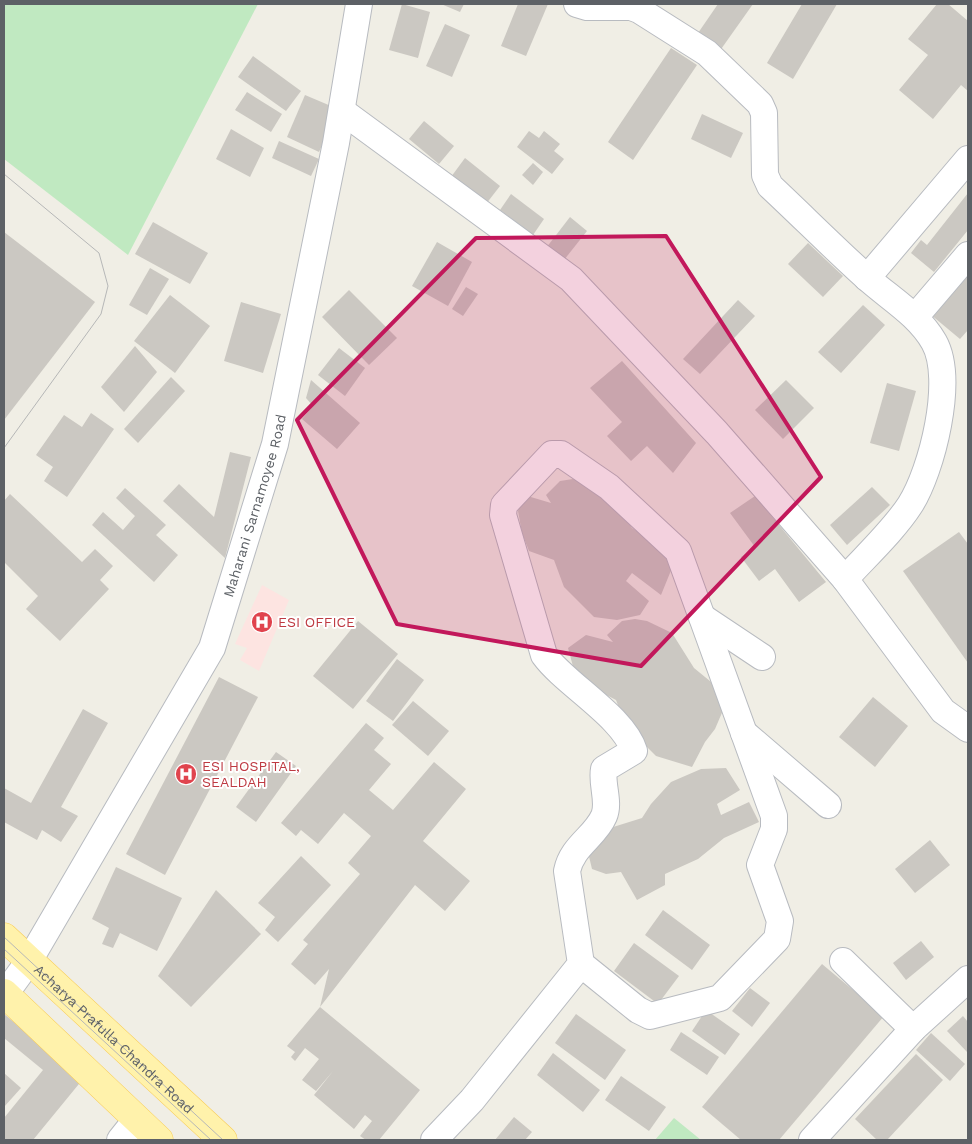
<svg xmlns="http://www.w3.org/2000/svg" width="972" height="1144" font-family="'Work Sans',sans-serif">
<rect width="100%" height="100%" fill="#f0eee5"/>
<path fill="#fde4e1" d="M262 585 289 600 259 671 240 660 247 648 235 644Z"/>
<g fill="#c0e9c1">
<path d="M4 4H258L128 255 4 159Z"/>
<path d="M674 1118 701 1140H655Z"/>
</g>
<g fill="#cbc8c2">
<path d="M402 4 430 12 418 58 389 50Z"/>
<path d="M441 4H464L460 12Z"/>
<path d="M518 4H548L526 56 501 46Z"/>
<path d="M718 4H753L719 52 696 36Z"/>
<path d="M802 4H837L793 79 767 63Z"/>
<path d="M937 4H948L968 21V91L961 85 933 119 899 90 928 55 908 39Z"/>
<path d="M445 24 470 35 452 77 426 66Z"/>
<path d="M671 48 697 65 633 160 608 142Z"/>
<path d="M253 56 301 91 286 111 238 77Z"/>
<path d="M247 92 282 114 271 132 235 110Z"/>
<path d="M305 95 338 109 319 152 287 137Z"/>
<path d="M702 114 743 133 731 158 691 139Z"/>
<path d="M424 121 454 146 439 164 409 139Z"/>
<path d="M231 129 264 148 250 177 216 159Z"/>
<path d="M529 131 539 138 544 131 560 144 554 151 564 159 552 174 517 147Z"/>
<path d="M279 141 319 159 311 176 272 158Z"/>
<path d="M465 158 500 186 486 204 451 177Z"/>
<path d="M533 163 543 172 533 185 522 175Z"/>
<path d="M968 193V230L934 272 911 253 921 240 927 245Z"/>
<path d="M511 194 544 219 533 235 500 210Z"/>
<path d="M570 217 587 231 560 265 543 252Z"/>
<path d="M153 222 208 253 190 284 135 254Z"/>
<path d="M4 232 95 302 4 420Z"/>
<path d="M437 242 472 262 448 306 412 286Z"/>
<path d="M808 243 843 276 823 297 788 264Z"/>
<path d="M150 268 169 279 147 315 129 305Z"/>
<path d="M968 268V330L960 339 930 314Z"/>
<path d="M466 287 478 294 463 316 452 309Z"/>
<path d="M349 290 397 338 369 365 322 317Z"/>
<path d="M170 295 210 326 175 373 134 341Z"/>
<path d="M738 300 755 316 700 374 683 359Z"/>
<path d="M241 302 281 314 263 373 224 361Z"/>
<path d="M863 305 885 325 841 373 818 352Z"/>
<path d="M135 346 157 372 124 412 101 387Z"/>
<path d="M339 348 365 368 345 396 318 375Z"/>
<path d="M622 361 696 443 673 473 647 446 631 461 607 436 622 422 590 388Z"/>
<path d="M171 377 185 391 138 443 124 429Z"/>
<path d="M311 380 360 423 337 449 302 419 313 406 306 398Z"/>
<path d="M786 380 814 408 783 439 755 410Z"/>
<path d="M887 383 916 391 899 451 870 443Z"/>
<path d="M91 413 114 429 67 497 44 481 53 467 36 455 64 415 82 427Z"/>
<path d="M230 452 251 457 225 558 163 501 179 484 214 517Z"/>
<path d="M573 479 585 482 610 494 632 528 660 546 672 568 661 595 632 573 626 581 649 601 640 615 617 620 594 617 564 587 554 560 529 551 522 533 518 511 524 495 551 503 546 495 560 481Z"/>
<path d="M872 487 890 505 847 545 830 525Z"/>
<path d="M125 488 166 525 156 535 178 555 154 582 92 525 103 512 123 530 135 516 116 498Z"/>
<path d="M10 494 82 562 95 549 113 566 100 580 109 589 60 641 26 609 38 596 4 562V501Z"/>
<path d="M755 496 826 582 799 602 775 569 759 581 741 557 755 547 730 513Z"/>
<path d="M959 532 968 544V663L903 571Z"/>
<path d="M635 619 647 621 672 633 694 668 716 686 724 708 715 729 705 742 692 767 656 756 626 726 616 700 593 688 574 670 568 648 586 635 613 642 607 635 622 621Z"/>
<path d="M358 621 398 654 353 709 313 676Z"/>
<path d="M397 659 424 680 393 721 366 701Z"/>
<path d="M219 677 258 697 165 875 126 854Z"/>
<path d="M873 697 908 726 875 767 839 737Z"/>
<path d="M413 701 449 731 428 756 392 725Z"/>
<path d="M83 709 108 723 61 807 78 816 61 842 42 830 37 840 4 822V788L31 803Z"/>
<path d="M366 723 384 738 374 750 391 764 369 790 393 810 434 762 466 789 423 841 470 881 445 911 415 885 320 1007 329 969 315 985 291 964 308 944 303 940 360 874 348 863 371 836 344 813 318 844 301 830 296 836 281 823Z"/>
<path d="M276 752 296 766 256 822 236 807Z"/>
<path d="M726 768 740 790 717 804 721 815 749 802 759 822 724 838 698 859 665 874V885L637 900 621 872 606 874 592 869 587 848 610 828 642 818 651 804 671 782 701 769Z"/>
<path d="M930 840 950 865 915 893 895 869Z"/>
<path d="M301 856 331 885 278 942 265 930 275 917 258 903Z"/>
<path d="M116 867 182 898 157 951 120 933 113 948 102 944 109 928 92 919Z"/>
<path d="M216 890 261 934 191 1007 158 976Z"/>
<path d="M663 910 710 945 692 970 645 935Z"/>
<path d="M921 941 934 957 906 980 893 963Z"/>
<path d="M634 943 679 976 658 1004 614 971Z"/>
<path d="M822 964 884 1016 779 1140H741L702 1107Z"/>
<path d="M750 988 770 1003 752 1027 732 1011Z"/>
<path d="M320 1007 420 1090 379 1140H366L360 1136 372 1121 365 1115 354 1129 314 1095 333 1071 316 1091 302 1080 319 1059 305 1048 295 1061 291 1057 295 1052 287 1046Z"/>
<path d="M706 1010 740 1034 725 1055 692 1031Z"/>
<path d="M4 1014 83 1079 33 1140H4V1118L43 1070 4 1038Z"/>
<path d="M576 1014 626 1050 605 1080 555 1043Z"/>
<path d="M963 1016 968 1022V1053L947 1031Z"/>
<path d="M681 1032 719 1057 707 1075 670 1050Z"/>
<path d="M931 1033 965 1064 950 1081 916 1050Z"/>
<path d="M553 1053 600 1090 583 1112 537 1075Z"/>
<path d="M916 1054 943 1080 887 1140H877L855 1119Z"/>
<path d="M4 1073 21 1088 4 1107Z"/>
<path d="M621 1076 666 1107 649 1131 605 1100Z"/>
<path d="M514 1117 532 1132 525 1140H495Z"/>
</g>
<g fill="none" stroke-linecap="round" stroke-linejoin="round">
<g stroke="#b8bbc0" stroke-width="28">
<g id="minor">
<path d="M577 4 587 7H631L639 10 707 53 760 104 764 113 765 175 770 186C802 216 833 247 866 277 889 298 918 314 934 342 955 379 932 471 910 505 894 530 865 557 845 579L943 711 968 729"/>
<path d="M342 111 571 279 717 433 845 579"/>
<path d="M867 278 968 159"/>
<path d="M915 317 968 255"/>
<path d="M702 617 762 657"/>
<path d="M744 733 828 805"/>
<path d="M843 961 913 1029"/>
<path id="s1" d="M5 994 29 961 212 648 275 444 336 143 359 4"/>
<path d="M120 1140 136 1120"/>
<path d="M434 1140 472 1100 581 964 567 871C572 846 595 837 604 816 610 802 601 784 604 769L634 751C624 717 565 684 544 655L503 515 504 505 552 454H561L609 487 678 551 774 816V829L760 865 780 921 777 939 720 998 650 1016 638 1010 581 964"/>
<path d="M812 1140 913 1029 968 979"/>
</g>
</g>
<g stroke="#f9cc55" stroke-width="29">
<g id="major">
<path id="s2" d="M4 937 223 1140"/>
<path d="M4 993 159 1140"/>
</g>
</g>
<use href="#minor" stroke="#fff" stroke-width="26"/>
<use href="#major" stroke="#fff2ab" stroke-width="28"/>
<g stroke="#b6b7b7" stroke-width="1">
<path d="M4 174 99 253 108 286 101 314 4 448"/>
<path d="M4 937 223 1140"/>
<path d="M4 949 211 1140"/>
</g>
</g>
<path fill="#c2185b" fill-opacity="0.2" stroke="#c2185b" stroke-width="4" stroke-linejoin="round" d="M666 236 821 477 641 666 397 624 297 420 476 238Z"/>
<defs>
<g id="hospital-disc" transform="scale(1.125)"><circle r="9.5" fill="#e0444e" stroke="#fff"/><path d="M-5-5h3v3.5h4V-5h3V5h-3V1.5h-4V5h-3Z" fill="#fff"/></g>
</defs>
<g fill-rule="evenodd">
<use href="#hospital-disc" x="262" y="622"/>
<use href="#hospital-disc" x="186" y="774"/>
</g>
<g text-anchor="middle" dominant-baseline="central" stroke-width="4" stroke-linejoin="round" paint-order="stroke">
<g font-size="14" fill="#5d6166" stroke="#fff">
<text stroke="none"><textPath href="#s1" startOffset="552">Maharani Sarnamoyee Road</textPath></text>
<text stroke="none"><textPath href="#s2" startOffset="150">Acharya Prafulla Chandra Road</textPath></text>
</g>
<g font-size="14" fill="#be3a42" stroke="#fff" text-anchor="start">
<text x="278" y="622">ESI OFFICE</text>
<text x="202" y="766">ESI HOSPITAL,<tspan x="202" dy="16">SEALDAH</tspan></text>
</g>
</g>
<rect width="972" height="1144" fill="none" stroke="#5d6166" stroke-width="10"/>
</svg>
